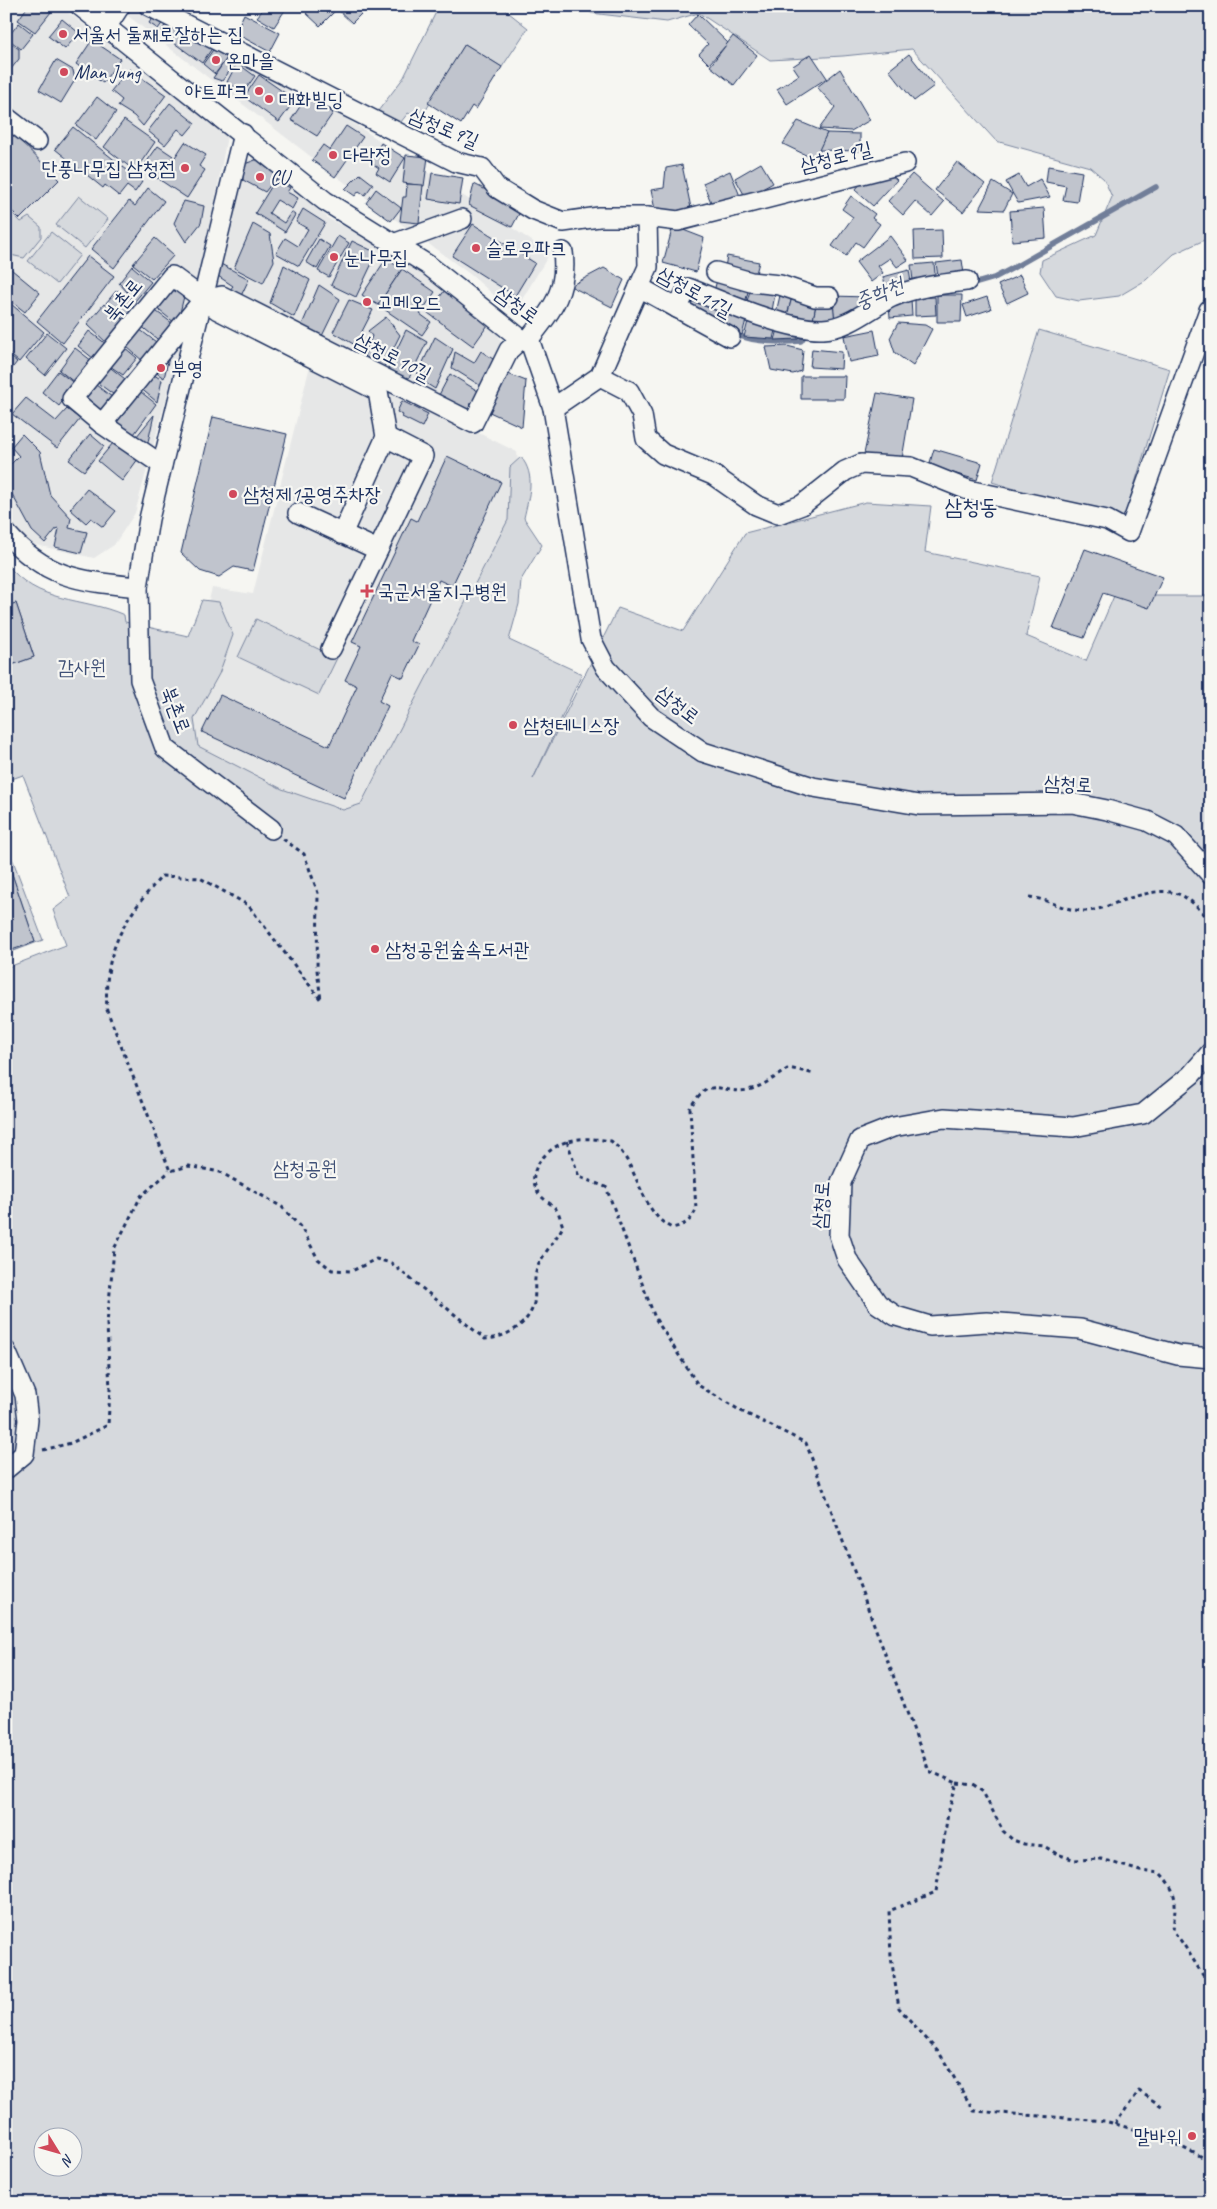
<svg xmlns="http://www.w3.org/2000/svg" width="1217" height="2209" font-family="Caveat,'Poor Story',sans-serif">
<rect width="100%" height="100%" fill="#f6f6f2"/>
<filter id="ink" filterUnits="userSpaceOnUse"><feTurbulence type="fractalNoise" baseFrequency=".02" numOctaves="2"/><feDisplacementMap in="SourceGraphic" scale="10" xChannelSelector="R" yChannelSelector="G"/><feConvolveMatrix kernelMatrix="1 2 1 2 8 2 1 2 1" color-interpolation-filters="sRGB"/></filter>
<g filter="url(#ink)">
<g fill="#e6e7e7">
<path d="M6 6H60L227 136 205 255 135 513 114 545 94 558 27 543 6 519Z"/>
<path d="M115 6H168L277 73 550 253 515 311 511 310 471 275 340 179Z"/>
<path d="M259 155 329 219 394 251 492 322 504 348 468 415 264 313 212 283 240 163Z"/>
<path d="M311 362 372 380 517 452 522 512 360 822 172 749 212 588 253 594Z"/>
</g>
<g fill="#d6d9dd" stroke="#78849e" fill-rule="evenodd">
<path d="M439 6H503L504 9 528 28 502 67 465 44 426 110 418 118 408 113 397 127 375 115 404 77Z"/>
<path d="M583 6H1211V237L1174 254 1146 280 1119 296 1079 301 1056 296 1040 272 1042 260 1096 235 1112 197 1104 179 1090 167 996 141 912 49 843 56 770 60 699 13 667 22 591 13Z"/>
<path d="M79 196 108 219 85 248 56 225Z"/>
<path d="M6 207 21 222 29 217 41 227V237L24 258 6 254Z"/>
<path d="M51 232 80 255 57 284 28 261Z"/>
<path d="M1039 330 1170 369 1123 522 992 482Z"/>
<path d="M521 457C536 476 529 495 524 518L542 545 521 580 519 604 509 640 582 674 533 779 618 608 683 631 745 533 866 502 931 506 925 552 1040 576 1026 636 1086 661 1114 596H1211V2203H6V968L66 945 53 910 70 897 23 775 6 781V714L10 712 6 702V667L34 657 16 603 6 606V563C38 605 81 596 124 615L125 622 188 636 202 600 219 602 233 635 219 674 194 719 198 746 282 789 343 810 361 804 508 520 510 467ZM42 2136H72V2166H42Z"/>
<path d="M256 619 337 658 319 695 238 657Z"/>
<path d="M12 858 43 940 6 954 35 942 9 865 6 866V860Z"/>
</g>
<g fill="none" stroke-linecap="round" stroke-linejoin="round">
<g stroke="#717e99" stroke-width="5.5">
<path d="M970 285 994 278 1011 269 1156 187"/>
<path d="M734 334C754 342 779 343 801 341L808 331"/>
</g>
</g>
<g fill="#c0c4cd" stroke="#1b2f5e">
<path d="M28 6H44L51 12 35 32 18 20Z"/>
<path d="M266 6 287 7 274 27 257 17Z"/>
<path d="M312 6H369L352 23 337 9 320 26 306 13Z"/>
<path d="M157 11 166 18 158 29 149 23Z"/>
<path d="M244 14 280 33 270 52 235 33Z"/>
<path d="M698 14 728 43 709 64 699 54 708 44 688 25Z"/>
<path d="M170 18 213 47 202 63 160 33Z"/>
<path d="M62 19 79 33 65 49 48 36Z"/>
<path d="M19 23 33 34 21 49 7 38Z"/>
<path d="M733 36 757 55 734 85 710 66Z"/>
<path d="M6 40 19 49V59L7 74Z"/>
<path d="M92 40 120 59 103 83 76 64Z"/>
<path d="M465 44 502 67 476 109 472 106 461 124 428 103Z"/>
<path d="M215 47 228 57 215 74 203 64Z"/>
<path d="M232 51 239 59 222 81 213 78Z"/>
<path d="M811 54 827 78 787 104 777 89 799 75 793 66Z"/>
<path d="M909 54 934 86 914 101 889 70Z"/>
<path d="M56 60 73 70 75 80 61 103 39 90Z"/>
<path d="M237 63 255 76 243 93 227 82Z"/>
<path d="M129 69 166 95 143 126 134 116 118 106 122 100 111 91Z"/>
<path d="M840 69 870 120 851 131 819 129 835 107 817 87Z"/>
<path d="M259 75 295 100 279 122 244 97Z"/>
<path d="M307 96 333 113 317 136 291 120Z"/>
<path d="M97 97 116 112 96 140 76 125Z"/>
<path d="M170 103 195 123 185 135 178 129 165 145 148 131Z"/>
<path d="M124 120 155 142 135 171 104 147Z"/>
<path d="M798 121 827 133 816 160 783 144Z"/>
<path d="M6 126 59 180 20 219 6 205Z"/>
<path d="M346 126 363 137 335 177 312 160 323 145 330 150Z"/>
<path d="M73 127 142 182 135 192 127 186 119 196 105 185 103 188 55 149Z"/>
<path d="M827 133 860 134V151L819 150Z"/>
<path d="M185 142 206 155 199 166 205 170 187 198 160 180Z"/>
<path d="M381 143 405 158 390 182 376 173 379 168 370 162Z"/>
<path d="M158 146 173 156 158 179 143 167Z"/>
<path d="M406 155 428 157 424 186 403 183Z"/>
<path d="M258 159 279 174 265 192 243 180 242 165Z"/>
<path d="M957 162 985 184 963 212 935 190Z"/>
<path d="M761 163 773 183 746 198 735 178Z"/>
<path d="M682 165 691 208 656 215 651 190 664 188 666 168Z"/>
<path d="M1048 166 1082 172 1077 202 1063 200 1066 186 1046 182Z"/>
<path d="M730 171 740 196 713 207 703 183Z"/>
<path d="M887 171 897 180 873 206 855 190 869 174Z"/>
<path d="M432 173 463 178 459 204 428 199Z"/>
<path d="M360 174 373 184 365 195 359 191 355 196 345 189Z"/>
<path d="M912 174 944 202 932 216 915 201 903 215 888 201Z"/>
<path d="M1019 175 1026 187 1040 179 1050 197 1018 203 1006 182Z"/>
<path d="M276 179 290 188 287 192 298 198 292 209 277 200 269 213 284 223 291 212 295 215 285 232 255 213Z"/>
<path d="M993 182 1012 194 1004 210 979 209Z"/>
<path d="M407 184 423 185 419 223 400 221 403 197H406Z"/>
<path d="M474 184 522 208 512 227 469 205Z"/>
<path d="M148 188 164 201 114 268 91 249 129 201 135 206Z"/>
<path d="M376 189 401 208 391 221 366 203Z"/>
<path d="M851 196 875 214 872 218 880 224 863 247 856 242 846 256 832 246 853 217 842 209Z"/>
<path d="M184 201 204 206 201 223 186 242 174 223Z"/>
<path d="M1044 208 1046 238 1012 241 1010 211Z"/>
<path d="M303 209 325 223 299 266 276 253 285 238 298 246 308 229 296 222Z"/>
<path d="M253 224 270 234 274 261 263 283 234 268Z"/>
<path d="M473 224 535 263 515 296 452 256Z"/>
<path d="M673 226 704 238 696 272 663 263Z"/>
<path d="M942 230 943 258 915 259 914 231Z"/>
<path d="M338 236 349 243 329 277 318 271Z"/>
<path d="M890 236 908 260 897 267 890 258 878 266 883 273 871 282 856 262Z"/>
<path d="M155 238 174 255 152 279 133 264Z"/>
<path d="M319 239 330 246 317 269 306 262Z"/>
<path d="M352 241 377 253 356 297 331 285Z"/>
<path d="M88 256 114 276 63 343 37 321Z"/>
<path d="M727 256 759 262 754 281 724 273Z"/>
<path d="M386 259 402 269 378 305 362 295Z"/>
<path d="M962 260 965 281 954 282 953 273H949L950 283 939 284 936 263Z"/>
<path d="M217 262 249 279 240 298 229 291 233 286 215 274Z"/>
<path d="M934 263 936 284 914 288 911 265Z"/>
<path d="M6 265 40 293 25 312 6 297Z"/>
<path d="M284 265 310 280 294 317 270 303Z"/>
<path d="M132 266 151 282 135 301 119 283Z"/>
<path d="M604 268 624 280 612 307 570 286Z"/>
<path d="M402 269 435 292 420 314 431 322 422 335 378 305Z"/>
<path d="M909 270 912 288 889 296 883 277Z"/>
<path d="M1020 275 1028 293 1007 303 998 285Z"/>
<path d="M718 276 750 284 744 307 713 295Z"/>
<path d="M173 283 185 292 179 317 175 323 155 307Z"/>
<path d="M752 284 776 289 771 316 745 308Z"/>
<path d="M319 285 340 299 322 336 301 327Z"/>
<path d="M445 290 490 322 473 346 428 313Z"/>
<path d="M116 291H121L139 305 129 321 106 303Z"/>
<path d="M781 291 793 293 787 316 776 313Z"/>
<path d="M690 292 723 305 716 321 685 305Z"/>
<path d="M793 293 817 300 812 325 786 320Z"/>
<path d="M937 295H962L961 322H937Z"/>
<path d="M832 296 867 297 870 309 835 324Z"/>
<path d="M935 297 936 315 915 316V298Z"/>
<path d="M987 297 991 309 967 317 963 305Z"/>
<path d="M911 299 912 316 890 318 889 305Z"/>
<path d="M349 300 373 310 355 345 333 332Z"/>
<path d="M817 300H833L835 324 812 325Z"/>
<path d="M11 304 44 332 19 362 6 351V309Z"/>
<path d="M104 304 127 322 109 345 87 324Z"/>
<path d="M725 306 747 316 742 335 718 323Z"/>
<path d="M153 309 176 326 162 343 140 325Z"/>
<path d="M386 317 400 335 384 367 364 356 372 336 368 331Z"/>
<path d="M749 317 776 326 773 339 744 337Z"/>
<path d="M898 323 925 325 932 329 913 366 895 353 890 338Z"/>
<path d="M779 326 799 332 798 339 775 340Z"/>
<path d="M139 329 160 345 145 363 126 346Z"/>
<path d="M406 330 427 342 409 378 386 372Z"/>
<path d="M874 330 879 356 849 362 844 336Z"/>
<path d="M89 331 106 344 94 359 78 346Z"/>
<path d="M47 333 66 348 45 375 26 359Z"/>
<path d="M435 337 453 349 435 389 416 377Z"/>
<path d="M172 345 164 378 152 370Z"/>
<path d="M787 346 803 350 801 371 793 374 771 370 766 347Z"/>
<path d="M124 347 137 358 123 375 107 364Z"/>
<path d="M75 348 92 361 75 383 59 370Z"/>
<path d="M812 349 842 352 841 369 810 367Z"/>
<path d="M481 351 496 361 481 386 452 368 455 352 474 363Z"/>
<path d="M6 353 17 362 6 376Z"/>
<path d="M107 365 129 382 117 397 95 381Z"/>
<path d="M58 371 75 384 59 406 42 392Z"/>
<path d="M503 372 526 381 522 427 483 409Z"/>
<path d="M151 373 162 380 157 402 139 387Z"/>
<path d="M450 374 478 391 470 410 439 395Z"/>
<path d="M801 376H845L844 399H801Z"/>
<path d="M92 382 112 397 97 416 78 400Z"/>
<path d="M136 388 156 404 129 441 108 422Z"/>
<path d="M877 393 912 399 902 459 864 454Z"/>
<path d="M26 398 56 421 67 409 80 419 57 448 12 414Z"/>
<path d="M402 401 428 414 422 427 402 417 403 415 397 412Z"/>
<path d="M154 415 146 451 132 442Z"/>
<path d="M213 417 287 434 253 571 234 567 219 577 200 571 181 553Z"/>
<path d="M22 434 40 452 50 495 71 518 69 528 87 532 81 553 55 547 59 529 57 528 45 543 32 531 6 483V469L19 456 11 447Z"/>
<path d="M90 434 104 446 84 471 69 460Z"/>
<path d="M113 443 120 449 122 446 138 459 122 481 98 461Z"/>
<path d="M934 449 982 463 977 480 929 466Z"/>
<path d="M447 456 501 482 452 586 439 580 411 641 419 645 403 678 392 673 379 701 388 706 344 798 202 732 220 695 329 746 357 686 345 680 361 646 352 642 411 518 417 521Z"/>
<path d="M87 489 116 511 103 527 91 518 86 523 70 509Z"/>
<path d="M1085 549 1163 577 1149 608 1103 593 1084 638 1053 628Z"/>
<path d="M16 603 34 657 6 667V606Z"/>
<path d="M9 865 35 942 6 952V866Z"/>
</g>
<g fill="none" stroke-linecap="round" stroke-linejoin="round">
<g stroke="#1b2f5e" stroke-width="22">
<g id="minor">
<path d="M80 6 325 201 428 265 521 339H529L553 408 591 639 606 668 651 717 703 752 813 787 919 805 1072 803 1107 810 1147 821 1176 836 1211 875"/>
<path d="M149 6 456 162 482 168 497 188 533 210 563 222 599 217H647L678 221 905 163"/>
<path d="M107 26 120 6"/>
<path d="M6 117 37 141"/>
<path d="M243 134 149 519 138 587 140 680 165 748 271 829"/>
<path d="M393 244 462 219"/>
<path d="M716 272 751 282 780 285 815 297H829"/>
<path d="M639 287 648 267 647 217"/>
<path d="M203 300 222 296 473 423 509 350 521 339"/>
<path d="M677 308 688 288C721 301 788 331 823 329 849 328 870 308 892 297 916 287 942 284 967 281"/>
<path d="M529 339C552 310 568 291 563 252"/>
<path d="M600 376 629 391 642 415 646 439 663 454 713 475 756 505 778 514 802 505 845 471 861 464 911 467 968 490 1107 520 1129 532 1209 310"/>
<path d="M553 408 600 376 639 287 730 337"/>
<path d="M102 424 199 305"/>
<path d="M162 465 102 424 72 399 172 276 218 310 378 391 386 437 342 534"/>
<path d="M298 513 378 550"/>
<path d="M6 533C46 579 81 581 138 587"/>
<path d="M331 649 423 456 386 437"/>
<path d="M1211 1052 1191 1075 1143 1114 1073 1127 944 1118 893 1127 860 1140 841 1182 839 1235 847 1259 878 1304 896 1316 930 1326 987 1322 1080 1329 1178 1355 1211 1358"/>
<path d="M6 1351 25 1395 28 1420 24 1454 6 1469"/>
</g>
</g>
<g stroke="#1b2f5e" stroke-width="3" stroke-dasharray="4 4" stroke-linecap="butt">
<path d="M283 839 304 854 318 893 317 970 321 1000 248 905 200 878 162 876C124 918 103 951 107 1010L170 1171 189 1166 220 1172 282 1207 302 1229 318 1259 332 1270 352 1271 376 1259 391 1263 485 1339C505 1338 529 1325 534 1303 536 1292 533 1280 537 1269 540 1257 557 1239 563 1226 561 1222 560 1216 558 1212 552 1201 538 1201 534 1182 531 1164 552 1145 569 1141 583 1137 597 1139 611 1141 639 1163 639 1212 672 1228 685 1225 690 1222 696 1210L690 1108C711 1073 721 1095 748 1090 764 1086 775 1077 789 1068L815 1074"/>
<path d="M1029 897C1048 899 1065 911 1085 911 1096 911 1108 906 1118 902 1162 887 1184 883 1211 925"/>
<path d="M567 1141 579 1177 606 1187 655 1318 698 1385 741 1411 806 1443 929 1771 957 1783 948 1813 936 1892 889 1911 891 1957 899 2008 940 2054 974 2111 1105 2121 1160 2137 1211 2161"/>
<path d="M43 1450 71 1443 108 1425 110 1390 107 1324 114 1249 141 1196 170 1171"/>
<path d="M957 1783 974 1785 983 1792 1003 1831 1013 1840 1024 1844 1044 1846 1057 1854 1075 1860 1101 1859 1140 1871 1160 1873C1180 1894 1175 1904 1173 1931 1188 1948 1197 1968 1211 1987"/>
<path d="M1115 2124 1139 2091 1163 2107"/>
</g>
<use href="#minor" stroke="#f6f6f2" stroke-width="19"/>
</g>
</g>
<g fill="#d1495b" stroke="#f6f6f2" stroke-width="2">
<circle cx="63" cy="34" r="5"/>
<circle cx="216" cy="60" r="5"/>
<circle cx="64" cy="72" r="5"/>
<circle cx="259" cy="91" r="5"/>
<circle cx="269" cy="99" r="5"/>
<circle cx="333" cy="155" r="5"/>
<circle cx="185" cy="168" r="5"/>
<circle cx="260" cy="177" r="5"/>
<circle cx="476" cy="248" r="5"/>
<circle cx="334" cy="257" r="5"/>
<circle cx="367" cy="302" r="5"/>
<circle cx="161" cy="368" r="5"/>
<circle cx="233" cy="494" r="5"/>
<path d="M364.5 583.5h5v5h5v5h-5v5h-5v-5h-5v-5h5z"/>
<circle cx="513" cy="725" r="5"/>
<circle cx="375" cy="949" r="5"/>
<circle cx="1192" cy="2136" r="5"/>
</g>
<g text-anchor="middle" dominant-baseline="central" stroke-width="4.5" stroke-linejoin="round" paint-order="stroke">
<g font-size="20" fill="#1b2f5e" stroke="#f6f6f2" text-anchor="start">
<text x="73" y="34">서울서 둘째로잘하는 집</text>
<text x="226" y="60">온마을</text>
<text x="74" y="72">Man Jung</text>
<text x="249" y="91" text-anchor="end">아트파크</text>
<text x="279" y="99">대화빌딩</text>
<text x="343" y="155">다락정</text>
<text x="175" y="168" text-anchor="end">단풍나무집 삼청점</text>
<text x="270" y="177">CU</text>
<text x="486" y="248">슬로우파크</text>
<text x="344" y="257">눈나무집</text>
<text x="377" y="302">고메오드</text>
<text x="171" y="368">부영</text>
<text x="243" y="494">삼청제1공영주차장</text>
<text x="378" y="591">국군서울지구병원</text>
<text x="523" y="725">삼청테니스장</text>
<text x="385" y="949">삼청공원숲속도서관</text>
<text x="1182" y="2136" text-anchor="end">말바위</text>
</g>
<g font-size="20" fill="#1b2f5e" stroke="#f6f6f2">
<text transform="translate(444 128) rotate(23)">삼청로9길</text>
<text transform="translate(836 157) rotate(-14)">삼청로9길</text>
<text transform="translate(695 292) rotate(29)">삼청로11길</text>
<text transform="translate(123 300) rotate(-51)">북촌로</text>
<text transform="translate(517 305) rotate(36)">삼청로</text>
<text transform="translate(393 357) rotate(27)">삼청로10길</text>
<text transform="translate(678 705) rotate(38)">삼청로</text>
<text transform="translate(176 710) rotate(69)">북촌로</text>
<text transform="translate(1068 784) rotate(3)">삼청로</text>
<text transform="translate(821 1205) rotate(-86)">삼청로</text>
</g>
<g font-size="20" fill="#405177" stroke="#f6f6f2">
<text x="82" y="667">감사원</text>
<text x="305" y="1168">삼청공원</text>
</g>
<g font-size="21" font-style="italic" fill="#46567b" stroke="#f6f6f2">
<text transform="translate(879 293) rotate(-23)">중학천</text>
</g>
<g font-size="22" fill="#1b2f5e" stroke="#f6f6f2">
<text x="971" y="507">삼청동</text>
</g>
</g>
<rect width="1217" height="2209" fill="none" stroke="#f6f6f2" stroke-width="25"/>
<rect x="12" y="12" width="1192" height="2184" fill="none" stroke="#1b2f5e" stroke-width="2" filter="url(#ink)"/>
<g transform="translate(58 2152) rotate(127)"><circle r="24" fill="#f6f6f2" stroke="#9ea6b7"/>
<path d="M0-4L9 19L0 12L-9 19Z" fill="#d1495b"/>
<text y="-8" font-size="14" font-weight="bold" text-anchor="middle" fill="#1b2f5e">N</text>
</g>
</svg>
